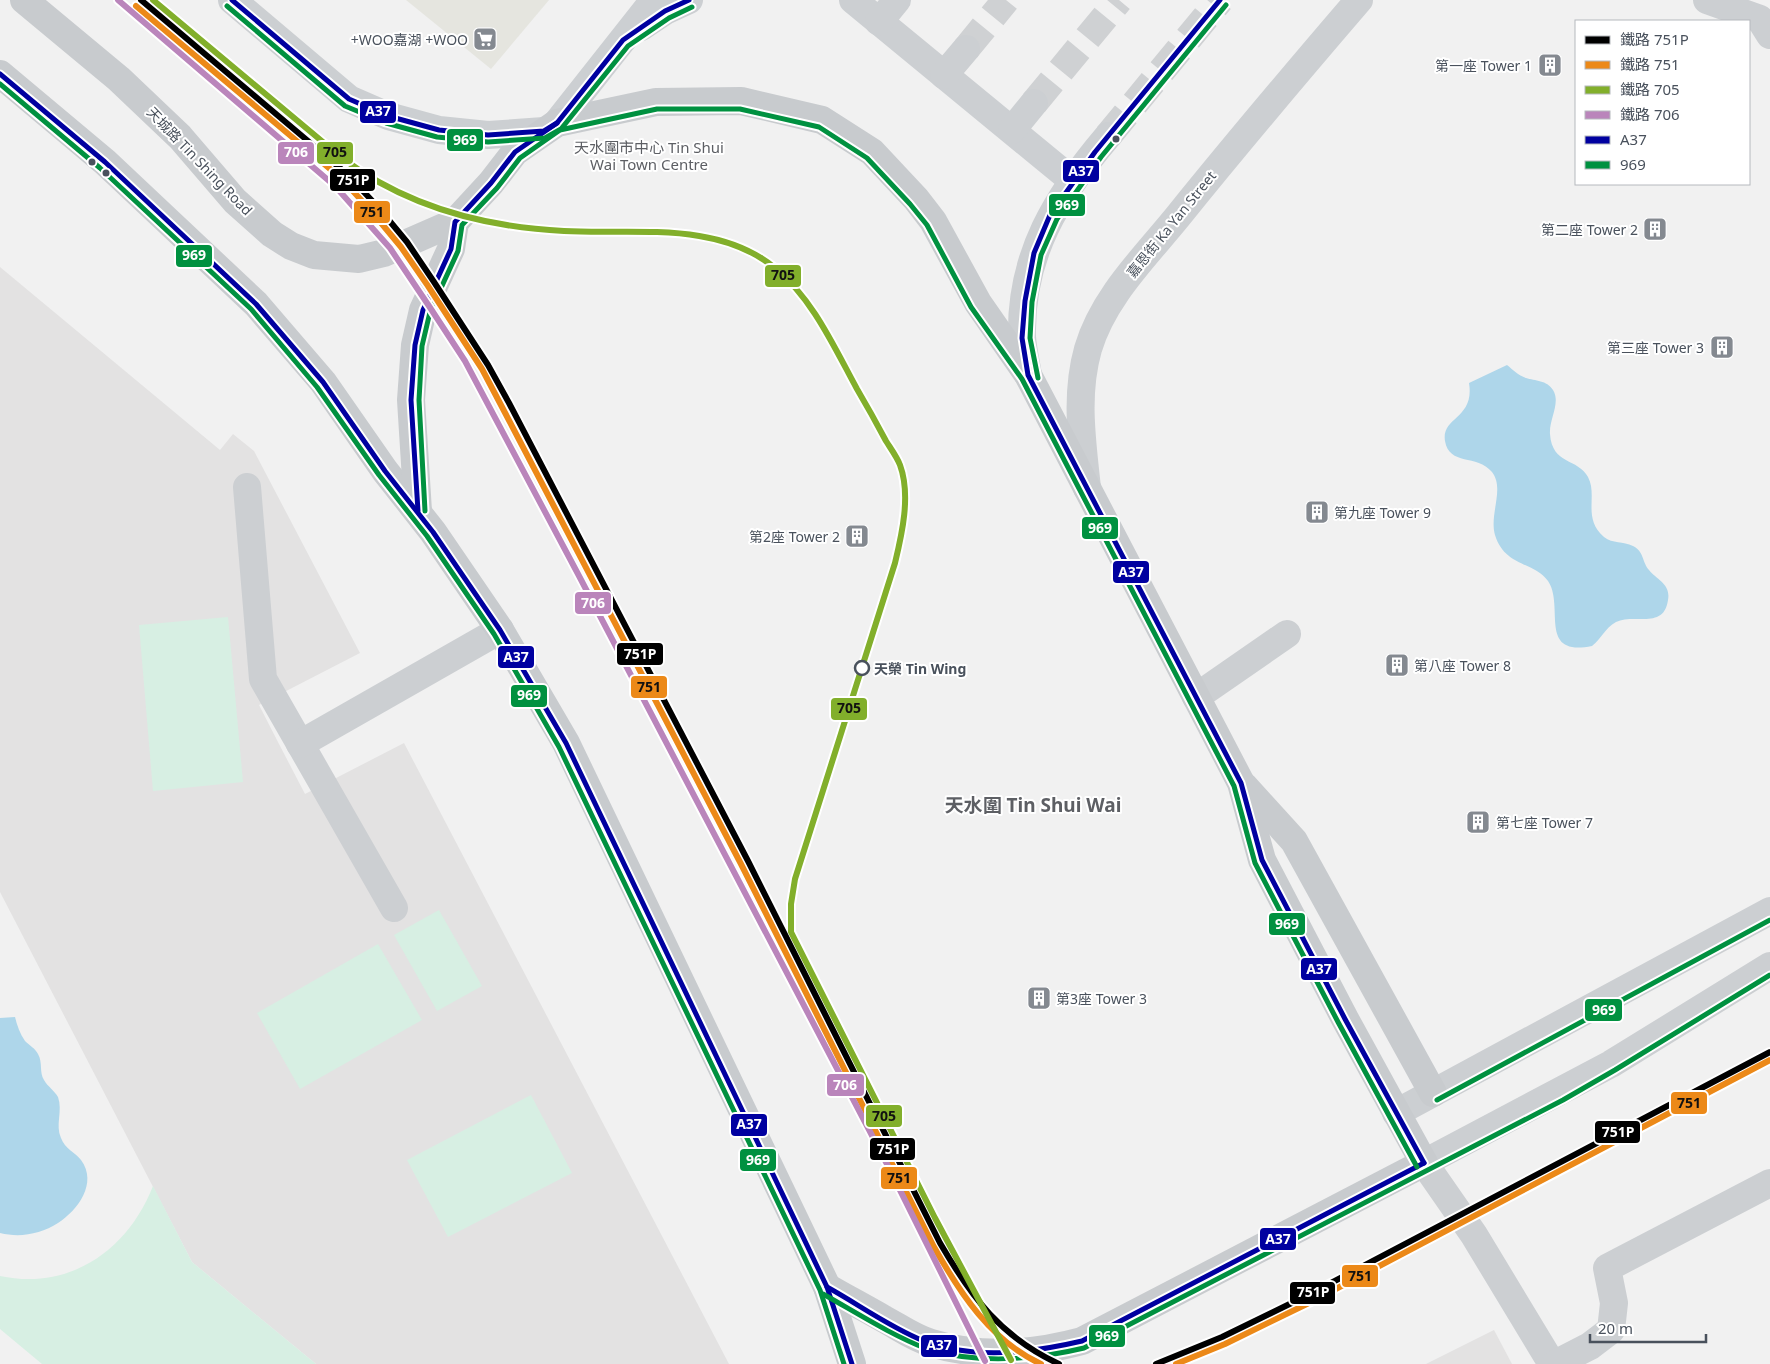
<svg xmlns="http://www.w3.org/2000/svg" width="1770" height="1364" font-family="'Noto Sans','Noto Sans TC',sans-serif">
<rect width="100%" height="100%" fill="#f1f1f1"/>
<path fill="#e5e5df" d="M406 0H549L491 69Z"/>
<g fill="#e3e2e2">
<path d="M0 267 220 450 233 434 254 451 360 653 259 705 279 744 305 794 404 743 729 1364H316L192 1262 0 892Z"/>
<path d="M1494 1330 1512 1364H1426Z"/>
</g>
<g fill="#d7efe3">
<path d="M228 617 243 782 153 791 139 625Z"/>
<path d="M439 910 482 986 437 1011 394 935Z"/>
<path d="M378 944 422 1020 300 1089 257 1013Z"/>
<path d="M531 1095 572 1173 448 1237 407 1160Z"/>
<path d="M153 1186 192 1262 316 1364H42L0 1329V1276C70 1291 128 1250 153 1186Z"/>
</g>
<g fill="#aed6ea">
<path d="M1507 365C1513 370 1518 375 1526 378 1535 381 1547 380 1553 390 1561 403 1549 419 1550 434 1552 465 1578 458 1588 477 1598 496 1582 518 1604 537 1613 544 1623 541 1633 546 1644 551 1642 562 1649 570 1657 580 1671 584 1668 600 1664 630 1634 613 1616 622 1605 628 1601 639 1592 646 1537 657 1565 606 1548 581 1533 561 1505 567 1495 535 1489 514 1505 489 1492 472 1477 454 1449 466 1445 441 1441 417 1475 419 1469 383Z"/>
<path d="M15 1017C17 1025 20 1034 25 1041 30 1046 35 1048 38 1054 43 1063 39 1072 44 1080 48 1087 54 1090 58 1097 63 1111 55 1125 61 1138 65 1149 75 1152 81 1160 98 1183 78 1210 58 1223 41 1234 20 1238 0 1233V1018Z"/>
</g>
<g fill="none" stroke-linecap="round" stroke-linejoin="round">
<g stroke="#cfd1d3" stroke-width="28" stroke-dasharray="28 14" stroke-linecap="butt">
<path d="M966 49 1006 0"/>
<path d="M1034 103 1119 0"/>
<path d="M1108 136 1220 0"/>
</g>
<g stroke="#cccfd2" stroke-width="28">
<path d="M232 0 349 99 388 116 439 130 488 135 544 131"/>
<path d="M853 0 1073 181"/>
<path d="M1707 0 1760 19 1770 35"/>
<path d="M879 22 897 0"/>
<path d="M641 27 665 11 689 0"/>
<path d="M944 75 966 49"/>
<path d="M557 123 654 0"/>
<path d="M1012 130 1034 103"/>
<path d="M1028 375C1026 363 1023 350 1022 337 1020 255 1057 196 1108 136"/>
<path d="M247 487 263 679 394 908"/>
<path d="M1087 488C1082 441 1075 395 1088 349 1103 297 1146 256 1179 215 1238 142 1298 71 1359 0"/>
<path d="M1196 697 1287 634"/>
<path d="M300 744 500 630"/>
<path d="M1396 1113 1770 911"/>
<path d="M1552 1364 1474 1235 1424 1163 1611 1064 1770 966"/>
<path d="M1555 1364 1590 1346 1611 1330 1614 1303 1607 1268 1770 1183"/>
</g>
<g stroke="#c8cbce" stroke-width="28">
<path d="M24 0 119 79 180 137 235 201 272 234 291 246 314 255 359 259 384 253 455 222 491 183 515 152 557 123 656 102 741 101 822 120 872 152 916 199 933 221 978 303 1028 375 1241 783 1262 860 1345 1019 1424 1163 1082 1341C1034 1354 980 1358 931 1343 914 1338 899 1327 884 1319 865 1308 846 1298 827 1287"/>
<path d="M0 74 105 162 256 304 323 382 385 471 433 532 500 630 566 743 827 1287 852 1364"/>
<path d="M418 511 411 400 415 345 423 310 451 249 455 222"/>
<path d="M1244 786 1294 841 1433 1093"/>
</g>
<path stroke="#c6c8cb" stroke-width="1" d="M1167 1364 1193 1350"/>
<g stroke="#fff" stroke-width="9">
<g id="bus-1">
<path d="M232 0 349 99 388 116 439 130 488 135 544 131 557 123"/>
<path d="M1220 0 1095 152 1050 215 1034 253 1025 301 1022 338 1028 375 1241 783 1262 860 1345 1019 1424 1163"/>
<path d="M0 74 105 162 256 304 323 382 385 471 433 532 500 630 566 743 827 1287 852 1364"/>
<path d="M418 511 411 400 415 345 423 310 451 249 455 222 491 183 515 152 557 123 623 40 665 11 689 0"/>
<path d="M827 1287C858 1304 891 1328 924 1341 974 1360 1031 1353 1082 1341L1424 1163"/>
</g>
</g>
<g stroke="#fff" stroke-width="9">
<g id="bus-2">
<path d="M227 6 345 106 386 123 437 137 488 142 545 138 561 129 628 46 669 18 692 7"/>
<path d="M0 84 100 168 251 309 317 387 379 475 427 536 494 634 559 747 820 1290 844 1364"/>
<path d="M1038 378 1030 338 1032 302 1041 255 1057 219 1101 157 1226 5"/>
<path d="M425 511 419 400 422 346 430 312 458 251 462 225 497 188 520 158 560 130 657 109H740L819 127 867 158 910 204 927 225 971 307 1022 379 1234 786 1255 863 1338 1022 1417 1167"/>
<path d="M1437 1100 1770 920"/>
<path d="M823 1294C857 1313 891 1335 927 1349 977 1364 1034 1360 1084 1348L1563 1100 1615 1070 1770 975"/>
</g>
</g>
<use href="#bus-1" stroke="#0000a0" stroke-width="5"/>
<use href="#bus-2" stroke="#009140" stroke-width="5"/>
<g stroke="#fff" stroke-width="10">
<g id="rail-1">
<path d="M141 0 347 174 378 207 407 242 434 282 488 365 509 403 748 861 940 1243C972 1298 1001 1337 1059 1364"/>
<path d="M1156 1364 1222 1337 1310 1294 1770 1052"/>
</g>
</g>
<g stroke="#fff" stroke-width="10">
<g id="rail-2">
<path d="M136 6 342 179 372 212 401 247 428 286 482 369 502 407 741 864 934 1247C960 1293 991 1341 1041 1364"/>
<path d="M1176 1364 1225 1344 1313 1301 1770 1060"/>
</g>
</g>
<g stroke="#fff" stroke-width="10">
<path id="rail-3" d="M153 0 342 158C407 207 483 227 564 231 634 235 717 220 775 268 813 299 834 347 857 389 867 406 877 424 886 441 891 449 897 457 900 465 911 495 902 534 895 563L795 879 791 904V932L935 1218 1011 1360"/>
</g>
<g stroke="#fff" stroke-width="10">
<path id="rail-4" d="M118 0 335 186 390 248 429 306 465 361 578 574 888 1166 985 1361"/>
</g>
<use href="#rail-1" stroke="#000" stroke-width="6"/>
<use href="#rail-2" stroke="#ec8918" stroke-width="6"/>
<use href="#rail-3" stroke="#82af2b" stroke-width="6"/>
<use href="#rail-4" stroke="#ba85bb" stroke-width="6"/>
</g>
<defs>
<g id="supermarket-square" transform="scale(1.25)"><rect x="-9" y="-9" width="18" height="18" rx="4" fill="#848990" stroke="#fff"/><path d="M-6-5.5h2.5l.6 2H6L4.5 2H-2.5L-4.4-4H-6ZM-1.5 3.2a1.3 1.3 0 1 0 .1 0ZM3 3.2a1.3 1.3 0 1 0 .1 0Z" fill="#fff"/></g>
<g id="building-square" transform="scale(1.25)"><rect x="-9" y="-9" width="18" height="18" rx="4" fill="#848990" stroke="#fff"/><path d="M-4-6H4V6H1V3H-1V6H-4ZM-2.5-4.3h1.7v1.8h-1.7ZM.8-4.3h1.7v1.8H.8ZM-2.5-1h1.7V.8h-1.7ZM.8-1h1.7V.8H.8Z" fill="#fff"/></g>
</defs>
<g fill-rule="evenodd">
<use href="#supermarket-square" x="485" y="39"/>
<use href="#building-square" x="1550" y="65"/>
<use href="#building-square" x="1655" y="229"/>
<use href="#building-square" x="1722" y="347"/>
<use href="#building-square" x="1317" y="512"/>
<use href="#building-square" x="857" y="536"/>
<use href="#building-square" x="1397" y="665"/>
<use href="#building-square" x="1478" y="822"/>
<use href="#building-square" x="1039" y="998"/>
</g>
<g fill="#49515c" stroke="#fff" stroke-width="2">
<circle cx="1116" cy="139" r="4.5"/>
<circle cx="92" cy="162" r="4.5"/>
<circle cx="106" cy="173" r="4.5"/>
</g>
<circle fill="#fff" stroke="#49515c" stroke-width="2.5" cx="862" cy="668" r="7"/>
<g text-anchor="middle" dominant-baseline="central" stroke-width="4" stroke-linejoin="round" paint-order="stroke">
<g font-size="14" fill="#49515c" stroke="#fff" text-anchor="end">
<text x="468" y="39">+WOO嘉湖 +WOO</text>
<text x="1532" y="65">第一座 Tower 1</text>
<text x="1638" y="229">第二座 Tower 2</text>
<text x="1704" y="347">第三座 Tower 3</text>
<text x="1334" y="512" text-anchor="start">第九座 Tower 9</text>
<text x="840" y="536">第2座 Tower 2</text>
<text x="1414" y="665" text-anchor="start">第八座 Tower 8</text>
<text x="1496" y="822" text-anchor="start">第七座 Tower 7</text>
<text x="1056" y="998" text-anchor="start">第3座 Tower 3</text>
</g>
<g font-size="14" fill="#49515c" stroke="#fff">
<text transform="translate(200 161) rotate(46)">天城路 Tin Shing Road</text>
<text transform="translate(1171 224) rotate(-51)">嘉恩街 Ka Yan Street</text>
</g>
<g font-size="14" font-weight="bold" fill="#49515c" stroke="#fff" text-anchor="start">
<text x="874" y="668">天榮 Tin Wing</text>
</g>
<g font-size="15" fill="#5d5f64" stroke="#fff">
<text x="649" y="147">天水圍市中心 Tin Shui<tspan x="649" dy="17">Wai Town Centre</tspan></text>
</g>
<g font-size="19" font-weight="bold" fill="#5d5f64" stroke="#fff">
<text x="1033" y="805">天水圍 Tin Shui Wai</text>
</g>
</g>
<g stroke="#fff" stroke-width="2">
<rect x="359" y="100" width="38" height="24" rx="5" fill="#0000a0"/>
<rect x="446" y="128" width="38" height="24" rx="5" fill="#009140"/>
<rect x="316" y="141" width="38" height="24" rx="5" fill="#82af2b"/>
<rect x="277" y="141" width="38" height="24" rx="5" fill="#ba85bb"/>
<rect x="1062" y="159" width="38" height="24" rx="5" fill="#0000a0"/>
<rect x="329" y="168" width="47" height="24" rx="5" fill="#000"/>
<rect x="1048" y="193" width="38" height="24" rx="5" fill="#009140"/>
<rect x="353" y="200" width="38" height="24" rx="5" fill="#ec8918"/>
<rect x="175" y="244" width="38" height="24" rx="5" fill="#009140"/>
<rect x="764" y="264" width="38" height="24" rx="5" fill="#82af2b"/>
<rect x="1081" y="516" width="38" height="24" rx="5" fill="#009140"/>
<rect x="1112" y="560" width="38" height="24" rx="5" fill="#0000a0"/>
<rect x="574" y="591" width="38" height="24" rx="5" fill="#ba85bb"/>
<rect x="616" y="642" width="48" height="24" rx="5" fill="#000"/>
<rect x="497" y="645" width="38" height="24" rx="5" fill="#0000a0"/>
<rect x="630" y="675" width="38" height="24" rx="5" fill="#ec8918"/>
<rect x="510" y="684" width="38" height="24" rx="5" fill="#009140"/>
<rect x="830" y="697" width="38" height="24" rx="5" fill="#82af2b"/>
<rect x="1268" y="912" width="38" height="24" rx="5" fill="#009140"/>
<rect x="1300" y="957" width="38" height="24" rx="5" fill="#0000a0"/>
<rect x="1584" y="998" width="39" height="24" rx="5" fill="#009140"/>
<rect x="826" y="1073" width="39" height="24" rx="5" fill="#ba85bb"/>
<rect x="1670" y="1091" width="38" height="24" rx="5" fill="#ec8918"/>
<rect x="865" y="1104" width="38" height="24" rx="5" fill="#82af2b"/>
<rect x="730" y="1113" width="38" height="24" rx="5" fill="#0000a0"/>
<rect x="1594" y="1120" width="47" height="24" rx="5" fill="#000"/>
<rect x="869" y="1137" width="47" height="24" rx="5" fill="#000"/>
<rect x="739" y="1148" width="38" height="24" rx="5" fill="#009140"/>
<rect x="880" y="1166" width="38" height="24" rx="5" fill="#ec8918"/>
<rect x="1259" y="1227" width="38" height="24" rx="5" fill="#0000a0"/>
<rect x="1341" y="1264" width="38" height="24" rx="5" fill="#ec8918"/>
<rect x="1289" y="1281" width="47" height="24" rx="5" fill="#000"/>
<rect x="1088" y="1324" width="38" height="24" rx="5" fill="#009140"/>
<rect x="920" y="1334" width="38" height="24" rx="5" fill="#0000a0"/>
</g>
<g font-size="14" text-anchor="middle" font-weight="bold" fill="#fff">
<text x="378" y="116">A37</text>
<text x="465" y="145">969</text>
<text x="296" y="157">706</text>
<text x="1081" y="176">A37</text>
<text x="353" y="185">751P</text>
<text x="1067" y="210">969</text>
<text x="194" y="260">969</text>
<text x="1100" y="533">969</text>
<text x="1131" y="577">A37</text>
<text x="593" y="608">706</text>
<text x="640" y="659">751P</text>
<text x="516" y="662">A37</text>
<text x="529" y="700">969</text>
<text x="1287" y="929">969</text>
<text x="1319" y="974">A37</text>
<text x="1604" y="1015">969</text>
<text x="845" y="1090">706</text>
<text x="749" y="1129">A37</text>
<text x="1618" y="1137">751P</text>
<text x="893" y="1154">751P</text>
<text x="758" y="1165">969</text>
<text x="1278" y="1244">A37</text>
<text x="1313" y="1297">751P</text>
<text x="1107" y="1341">969</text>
<text x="939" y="1350">A37</text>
</g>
<g font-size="14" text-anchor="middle" font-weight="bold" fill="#111">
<text x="335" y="157">705</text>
<text x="372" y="217">751</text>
<text x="783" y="280">705</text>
<text x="649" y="692">751</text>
<text x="849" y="713">705</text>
<text x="1689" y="1108">751</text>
<text x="884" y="1121">705</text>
<text x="899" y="1183">751</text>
<text x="1360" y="1281">751</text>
</g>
<rect x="1575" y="20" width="175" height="165" fill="#ffffff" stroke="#b6b9be"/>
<rect x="1585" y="36" width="25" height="8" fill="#000000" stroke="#b6b9be"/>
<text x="1620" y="45" font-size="15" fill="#49515c">鐵路 751P</text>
<rect x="1585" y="61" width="25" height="8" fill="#ec8918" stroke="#b6b9be"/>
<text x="1620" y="70" font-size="15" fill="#49515c">鐵路 751</text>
<rect x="1585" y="86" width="25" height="8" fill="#82af2b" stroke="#b6b9be"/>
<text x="1620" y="95" font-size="15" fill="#49515c">鐵路 705</text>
<rect x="1585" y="111" width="25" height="8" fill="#ba85bb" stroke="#b6b9be"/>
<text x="1620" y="120" font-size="15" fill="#49515c">鐵路 706</text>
<rect x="1585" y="136" width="25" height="8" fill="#0000a0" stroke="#b6b9be"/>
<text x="1620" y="145" font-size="15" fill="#49515c">A37</text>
<rect x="1585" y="161" width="25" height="8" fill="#009140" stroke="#b6b9be"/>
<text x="1620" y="170" font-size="15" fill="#49515c">969</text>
<path d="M1590 1334v8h116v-8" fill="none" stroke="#49515c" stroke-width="2.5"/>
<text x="1598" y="1334" font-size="15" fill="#49515c" stroke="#ffffff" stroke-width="4" paint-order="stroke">20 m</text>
</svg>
